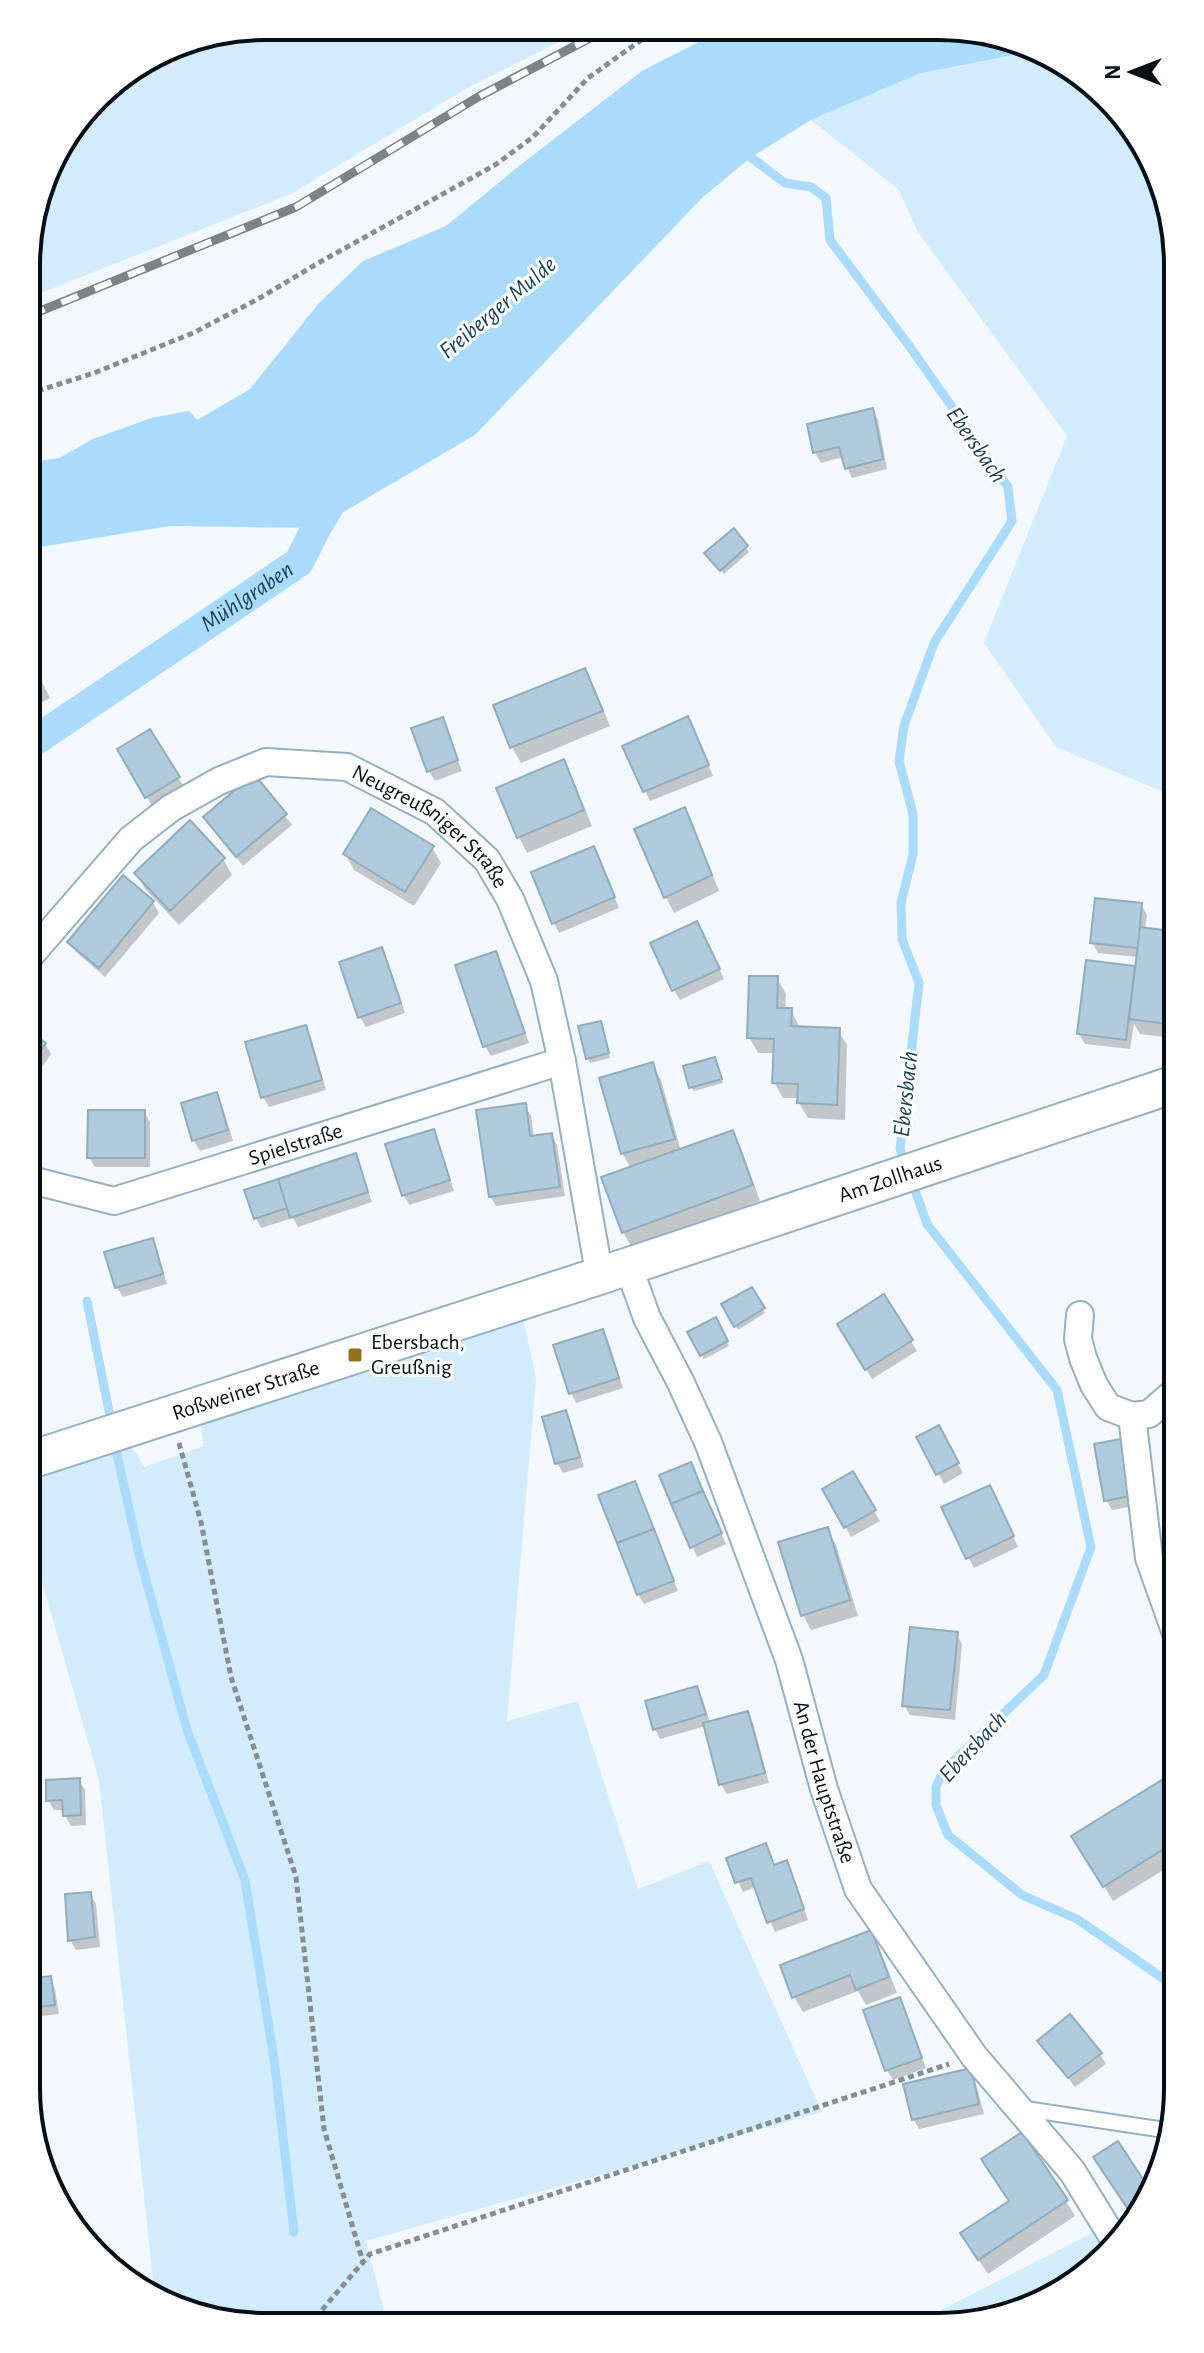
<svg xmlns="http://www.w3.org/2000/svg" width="1204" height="2353" font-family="'Alegreya Sans',sans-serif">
<rect width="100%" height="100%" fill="#f2f8fc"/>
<g fill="#d2ebfd">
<path d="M265 26 587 28 471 86 291 194 28 298V234L51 159 107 86 174 44Z"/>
<path d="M1030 52 1097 86 1165 188 1178 265V798L1056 747 984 643 1067 436 917 231 899 190 811 120 921 73Z"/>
<path d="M522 1315 536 1378 507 1721 578 1701 638 1889 709 1861 822 2112 366 2241 388 2325H233L159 2302 153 2279 99 1780 27 1530V1476L130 1443 144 1467 204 1446 200 1421Z"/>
<path d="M1094 2232 1103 2258 1072 2286 1016 2314 939 2327H908Z"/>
</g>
<path fill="#aadbfc" d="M724 29 985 31 1030 52 921 73 811 120 750 158 703 197 475 435 316 528 170 526 28 549V463L59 458 93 439 151 418 189 411 197 420 250 389 319 303 363 261 446 226 519 166 642 71Z"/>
<g fill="#0003">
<path d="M872 410 878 420 887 469 852 478 843 457 821 463 815 453 809 425Z"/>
<path d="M734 531 749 552 724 574 709 557Z"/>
<path d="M28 654 50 698 27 710Z"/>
<path d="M585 670 593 685 610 726 521 763 512 747 496 707Z"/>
<path d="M442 720 462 771 435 781 429 771Z"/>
<path d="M693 729 713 776 650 801 645 791Z"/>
<path d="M149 732 184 787 152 806 120 750Z"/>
<path d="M563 762 572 777 592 826 527 853 519 837Z"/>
<path d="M254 777 292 825 243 866 205 817Z"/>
<path d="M27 797 39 819 27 825Z"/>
<path d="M684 809 693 824 719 891 674 913 666 897 637 830Z"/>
<path d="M432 847 441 863 414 906 354 870 345 854Z"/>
<path d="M223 859 232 875 179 925 145 889 137 874Z"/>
<path d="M599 859 619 908 559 933 554 923Z"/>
<path d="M123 878 153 903 159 913 105 977 76 952 70 942Z"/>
<path d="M1141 904 1147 915 1145 929 1178 934V1039L1140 1034 1134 1024 1130 1049 1085 1044 1079 1034 1134 968 1137 972 1139 957 1098 953 1093 943Z"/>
<path d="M702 933 724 979 680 1000 674 990Z"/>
<path d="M381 949 387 959 405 1013 366 1027 360 1017Z"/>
<path d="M495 953 501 963 529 1043 491 1056 485 1046Z"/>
<path d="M777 978 786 994 785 1010H791L800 1028 838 1030 847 1045 845 1120 808 1118 799 1103V1098H783L774 1082 775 1053H758L749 1037Z"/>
<path d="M305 1027 311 1037 326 1090 269 1107 263 1097Z"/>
<path d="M603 1028 610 1058 590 1063 588 1058Z"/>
<path d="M27 1032 45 1044 51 1054 27 1089Z"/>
<path d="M715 1059 723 1083 694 1091 691 1087Z"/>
<path d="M652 1065 661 1080 681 1151 732 1132 741 1148 760 1201 632 1248 623 1232 631 1169 623 1154 602 1079Z"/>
<path d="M216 1095 222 1105 233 1141 200 1151 194 1141 183 1105Z"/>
<path d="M525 1106 531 1116 534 1137 551 1135 557 1145 565 1196 496 1206 490 1196Z"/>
<path d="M144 1112 150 1122V1167H95L89 1157Z"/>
<path d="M433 1132 438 1142 454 1191 409 1205 404 1195Z"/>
<path d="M355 1156 360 1165 372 1202 298 1227 293 1218 261 1228 256 1218Z"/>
<path d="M152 1240 157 1250 167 1284 123 1297 117 1288 107 1253Z"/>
<path d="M751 1290 765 1313 738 1330 724 1305Z"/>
<path d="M884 1297 917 1351 872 1379 839 1325Z"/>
<path d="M716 1320 729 1346 704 1359 690 1333Z"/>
<path d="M603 1331 608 1341 623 1388 576 1403 571 1393Z"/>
<path d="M566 1413 571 1423 584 1467 563 1473 557 1463Z"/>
<path d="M938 1427 963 1473 944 1484 919 1438Z"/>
<path d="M1097 1445 1140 1505 1112 1510 1106 1500Z"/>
<path d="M690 1464 726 1544 697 1557 662 1476Z"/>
<path d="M853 1474 880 1521 851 1537 825 1490Z"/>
<path d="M634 1483 678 1591 644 1604 638 1594Z"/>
<path d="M995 1497 1018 1547 974 1568 944 1508Z"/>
<path d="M827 1529 836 1545 858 1616 811 1630 803 1615Z"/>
<path d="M956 1634 962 1644 955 1720 910 1715 904 1705Z"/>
<path d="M697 1688 702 1698 710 1723 747 1713 753 1723 769 1783 727 1794 721 1784 706 1726 660 1739 655 1729Z"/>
<path d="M1178 1772V1861L1113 1901 1074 1836Z"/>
<path d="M79 1780 85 1790 86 1825 71 1826 65 1816V1810H54L48 1800Z"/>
<path d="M765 1846 775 1867 786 1863 791 1873 808 1920 775 1932 756 1887 743 1892 729 1859Z"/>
<path d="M90 1894 96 1904 100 1947 76 1950 70 1940Z"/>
<path d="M870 1932 879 1947 897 1993 866 2005 858 1991 803 2012 794 1997Z"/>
<path d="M50 1979 55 1989 59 2014 26 2018V1981Z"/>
<path d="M899 1999 926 2068 893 2080 887 2070Z"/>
<path d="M1040 2042 1100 2054 1106 2064 1075 2087Z"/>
<path d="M970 2070 975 2080 984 2114 919 2129 914 2120Z"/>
<path d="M1066 2201 1075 2216 988 2274 971 2249 1010 2202Z"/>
</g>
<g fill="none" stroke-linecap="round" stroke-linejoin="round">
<g stroke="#aadbfc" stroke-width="9">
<path d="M741 150 785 183 811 187 826 198 830 240 910 347 1008 487 1012 521 934 643 904 726 899 761 913 814V854L901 903 902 939 919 983 900 1149 906 1165"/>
<path d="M911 1179 927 1224 1057 1390 1091 1547 1044 1675 943 1771 936 1787V1805L948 1835 1022 1895 1077 1919 1177 1988"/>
<path d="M87 1301 110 1416"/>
<path d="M116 1450 139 1554 187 1730 245 1880 274 2059 294 2232"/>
</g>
<path stroke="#aadbfc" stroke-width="30" id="s1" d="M27 746 299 562 316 528 336 495"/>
</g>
<g fill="#afcadc" stroke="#92acbe" stroke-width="2">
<path d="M873 408 883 459 845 469 839 447 813 453 807 424Z"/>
<path d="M734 528 748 546 720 571 704 553Z"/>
<path d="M28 652 41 677 28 683Z"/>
<path d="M585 668 603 711 510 748 493 705Z"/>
<path d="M688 716 709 765 643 792 622 746Z"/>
<path d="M443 717 458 760 427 772 411 728Z"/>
<path d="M150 729 180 777 145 798 117 749Z"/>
<path d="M564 759 584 810 517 838 496 788Z"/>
<path d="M254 774 287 814 236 857 203 817Z"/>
<path d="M685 807 712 875 664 898 634 829Z"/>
<path d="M371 808 434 846 405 892 343 854Z"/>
<path d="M190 820 225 858 170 911 134 873Z"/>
<path d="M594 846 615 897 552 924 531 872Z"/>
<path d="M123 875 154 901 99 968 67 942Z"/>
<path d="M1095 898 1142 903 1138 948 1090 943Z"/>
<path d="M697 921 720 969 672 991 650 943Z"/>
<path d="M1140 927 1178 932V1000L1175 1025 1129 1019Z"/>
<path d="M382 947 401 1003 358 1018 339 962Z"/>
<path d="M496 951 525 1033 483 1047 455 965Z"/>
<path d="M1086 960 1135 966 1126 1040 1077 1034Z"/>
<path d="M749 976H778L777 1008H792L791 1026 840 1028 837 1105 797 1103 798 1084 772 1083 774 1039 747 1038Z"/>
<path d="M601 1021 609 1053 586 1059 578 1026Z"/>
<path d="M306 1025 322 1080 261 1098 245 1042Z"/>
<path d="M27 1030 46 1043 27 1071Z"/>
<path d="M715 1057 722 1079 689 1088 683 1066Z"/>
<path d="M653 1062 675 1139 621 1154 599 1078Z"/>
<path d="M217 1092 228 1130 192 1141 181 1103Z"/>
<path d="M526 1103 530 1136 552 1133 560 1187 489 1197 476 1110Z"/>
<path d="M88 1110H145V1158H87Z"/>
<path d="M434 1129 450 1180 402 1196 385 1144Z"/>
<path d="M733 1130 753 1185 622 1233 601 1177Z"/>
<path d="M356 1153 368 1192 290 1218 278 1179Z"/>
<path d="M278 1179 287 1208 254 1219 244 1190Z"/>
<path d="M153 1238 163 1274 115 1288 104 1252Z"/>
<path d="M752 1287 765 1308 734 1327 721 1304Z"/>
<path d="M884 1294 913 1340 865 1370 837 1324Z"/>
<path d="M716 1317 728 1341 700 1356 687 1332Z"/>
<path d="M603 1329 619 1378 569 1394 553 1345Z"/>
<path d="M566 1410 580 1457 555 1464 542 1417Z"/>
<path d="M939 1425 959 1463 936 1475 916 1437Z"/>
<path d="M1126 1438 1136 1495 1104 1501 1094 1444Z"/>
<path d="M691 1462 703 1491 671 1504 659 1475Z"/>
<path d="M853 1471 876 1510 844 1528 822 1489Z"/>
<path d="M635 1481 654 1529 617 1543 598 1495Z"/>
<path d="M990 1485 1014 1536 966 1559 941 1507Z"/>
<path d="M703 1491 722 1533 690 1548 671 1504Z"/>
<path d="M828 1527 850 1600 801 1616 778 1542Z"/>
<path d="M654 1529 674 1581 637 1595 617 1543Z"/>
<path d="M910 1627 958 1632 950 1710 902 1706Z"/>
<path d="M697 1686 706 1714 653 1730 645 1701Z"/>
<path d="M748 1711 765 1773 719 1785 703 1723Z"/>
<path d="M1178 1770V1840L1103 1887 1071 1836Z"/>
<path d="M80 1778 81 1815 63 1816 62 1800 46 1801V1780Z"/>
<path d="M766 1843 774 1865 787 1860 804 1909 767 1923 751 1878 735 1883 726 1858Z"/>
<path d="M91 1892 95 1937 68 1941 65 1894Z"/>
<path d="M871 1930 889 1977 856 1990 850 1975 792 1998 780 1965Z"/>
<path d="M51 1976 55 2005 26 2008V1979Z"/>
<path d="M900 1997 922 2058 885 2071 863 2010Z"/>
<path d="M1070 2014 1102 2053 1068 2078 1037 2041Z"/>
<path d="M971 2068 979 2104 912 2120 903 2084Z"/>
<path d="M1022 2132 1068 2200 978 2260 960 2233 1009 2201 981 2159Z"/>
<path d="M1118 2141 1152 2193 1136 2221 1093 2157Z"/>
</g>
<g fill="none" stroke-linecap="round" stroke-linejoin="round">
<g stroke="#95b0c2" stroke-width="18">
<path id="service" d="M1019 2108 1171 2131"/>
</g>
<g stroke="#95b0c2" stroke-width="30">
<g id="minor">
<path id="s2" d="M27 959 131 839 171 808 219 781 266 762 347 767 435 812 487 860 510 899 544 981 562 1061 597 1261 602 1275"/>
<path id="s3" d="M27 1179 114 1201 562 1061"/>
<path id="s4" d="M628 1265 647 1318 680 1381 708 1442 789 1660 824 1789 858 1889 974 2056 1072 2171 1117 2244"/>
<path d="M1080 1315 1078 1339 1083 1358 1094 1385 1108 1407 1132 1416 1149 1414 1178 1389"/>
<path d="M1132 1416 1149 1558 1178 1639"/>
</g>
</g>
<g stroke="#95b0c2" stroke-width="40">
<g id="secondary">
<path id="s5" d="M27 1461 602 1275 1178 1083"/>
</g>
</g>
<g stroke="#868e93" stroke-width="5" stroke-dasharray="6 4" stroke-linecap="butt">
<path d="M28 394 94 373 193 333 258 299 320 262 495 165 533 137 588 78 658 28"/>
<path d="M179 1443 201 1522 231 1677 296 1877 324 2129 363 2262"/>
<path d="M309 2325 370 2254 949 2064"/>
</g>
<use href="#service" stroke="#fff" stroke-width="14"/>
<use href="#minor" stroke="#fff" stroke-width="26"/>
<use href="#secondary" stroke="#fff" stroke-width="36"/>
<g stroke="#7c8389" stroke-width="9">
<path id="rail" d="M28 316 296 207 478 97 609 28"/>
</g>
<use href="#rail" stroke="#fff" stroke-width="6" stroke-dasharray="18" stroke-linecap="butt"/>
</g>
<rect fill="#917218" stroke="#fff" stroke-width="3" x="347" y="1347" width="16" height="16" rx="4"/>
<g text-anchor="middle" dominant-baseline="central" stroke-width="6" stroke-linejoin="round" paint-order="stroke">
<g font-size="22" fill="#060f16" stroke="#fff">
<text stroke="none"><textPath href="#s2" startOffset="500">Neugreußniger Straße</textPath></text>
<text stroke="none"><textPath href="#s3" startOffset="280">Spielstraße</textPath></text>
<text stroke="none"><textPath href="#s5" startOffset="908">Am Zollhaus</textPath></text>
<text stroke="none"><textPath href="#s5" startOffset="230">Roßweiner Straße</textPath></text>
<text stroke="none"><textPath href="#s4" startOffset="554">An der Hauptstraße</textPath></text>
</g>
<g font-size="22" fill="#060f16" stroke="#fff" text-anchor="start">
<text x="371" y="1342">Ebersbach,<tspan x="371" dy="25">Greußnig</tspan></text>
</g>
<g font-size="24" font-style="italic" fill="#1b4057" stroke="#fff">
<text transform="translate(498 308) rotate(-40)">Freiberger Mulde</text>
<text transform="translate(976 445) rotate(55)">Ebersbach</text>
<text stroke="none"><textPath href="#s1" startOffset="266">Mühlgraben</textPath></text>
<text transform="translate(906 1094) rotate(-84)">Ebersbach</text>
<text transform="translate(973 1747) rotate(-47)">Ebersbach</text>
</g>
</g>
<path d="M0 0H1204V2353H0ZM265 40H939A225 225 0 0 1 1164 265V2088A225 225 0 0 1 939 2313H265A225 225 0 0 1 40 2088V265A225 225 0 0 1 265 40Z" fill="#fff" fill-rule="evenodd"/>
<path fill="none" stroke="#060f16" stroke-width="4" d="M265 40H939A225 225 0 0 1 1164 265V2088A225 225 0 0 1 939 2313H265A225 225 0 0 1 40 2088V265A225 225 0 0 1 265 40Z"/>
<g transform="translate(1132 72) rotate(270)" stroke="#ffffff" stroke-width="6" paint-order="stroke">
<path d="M0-6L14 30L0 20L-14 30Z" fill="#060f16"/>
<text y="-12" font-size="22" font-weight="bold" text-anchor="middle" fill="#060f16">N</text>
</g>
</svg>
